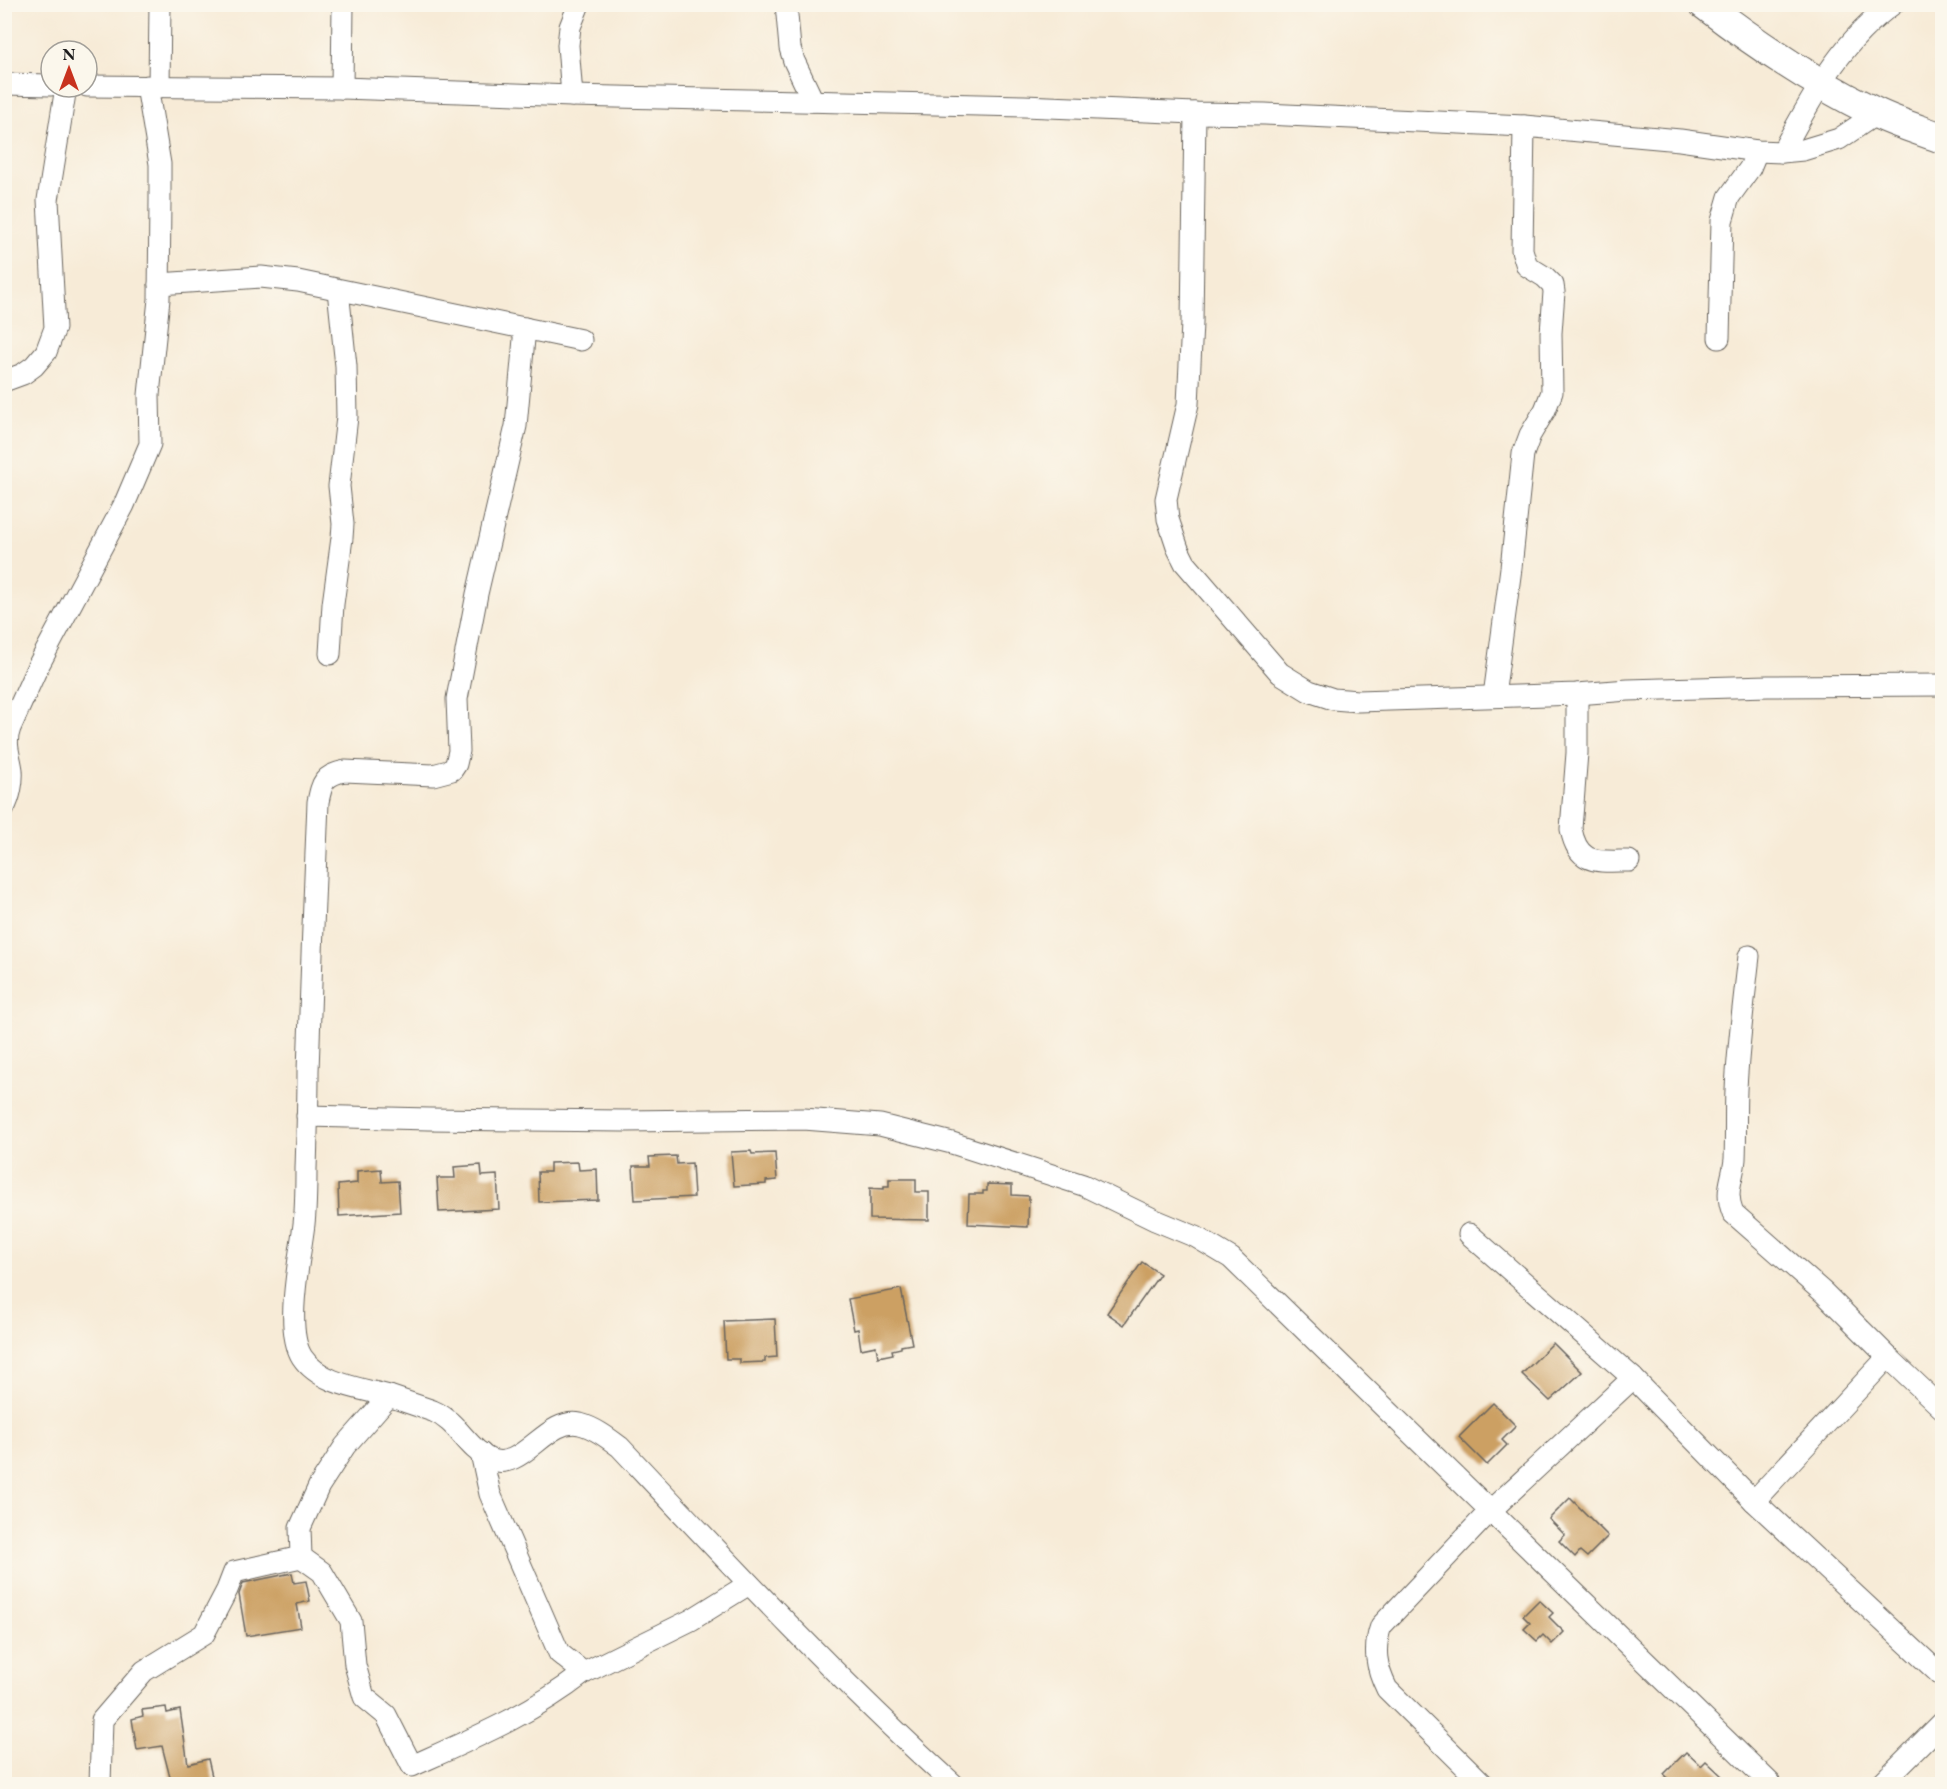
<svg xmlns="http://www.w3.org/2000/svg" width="1947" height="1789" font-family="'EB Garamond',serif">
<rect width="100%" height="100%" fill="#fbf7ec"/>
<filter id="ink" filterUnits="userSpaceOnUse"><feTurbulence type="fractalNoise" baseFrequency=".0167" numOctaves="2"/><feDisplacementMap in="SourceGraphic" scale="12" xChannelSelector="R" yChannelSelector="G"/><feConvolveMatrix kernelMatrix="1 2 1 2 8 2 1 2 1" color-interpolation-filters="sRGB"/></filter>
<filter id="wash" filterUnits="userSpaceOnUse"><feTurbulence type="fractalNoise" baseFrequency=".008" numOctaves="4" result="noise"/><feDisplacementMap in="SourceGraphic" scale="24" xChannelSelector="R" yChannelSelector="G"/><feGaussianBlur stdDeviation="1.35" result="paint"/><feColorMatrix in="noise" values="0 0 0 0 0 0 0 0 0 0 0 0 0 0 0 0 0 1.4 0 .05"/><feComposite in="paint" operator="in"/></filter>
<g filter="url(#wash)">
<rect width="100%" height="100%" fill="#f7ebd7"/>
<g id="blocks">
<g fill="#cca063">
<path d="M751 1151 752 1154 775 1153 777 1180 766 1181V1184L734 1186 731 1152Z"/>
<path d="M676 1156 677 1164 692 1163 694 1197 635 1200 633 1166H650L649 1157Z"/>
<path d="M578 1162 579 1170 597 1169 598 1200 539 1202 538 1172H550V1163Z"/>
<path d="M481 1165 482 1176 497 1175 499 1209 439 1212 437 1178H455L454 1167Z"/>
<path d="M381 1169 382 1182 398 1181 400 1212 339 1216 338 1185 357 1183V1171Z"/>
<path d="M889 1179H916V1192H929V1220L870 1219V1188L884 1189V1186H889Z"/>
<path d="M987 1184 1012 1185V1195L1029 1196 1028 1227 968 1224 969 1194H983V1191H987Z"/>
<path d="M1142 1262 1160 1274 1124 1325 1107 1313Z"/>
<path d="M901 1289 912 1344 901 1346V1348L892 1350 893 1354 878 1357 876 1346 861 1349 858 1329 854 1330 848 1299Z"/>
<path d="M775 1319 777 1357 765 1358V1362L740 1363V1359H726L724 1321Z"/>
<path d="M1553 1343 1582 1372 1550 1401 1522 1374Z"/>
<path d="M1493 1403 1516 1426 1502 1440 1507 1445 1487 1465 1459 1437Z"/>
<path d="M1570 1498 1608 1536 1587 1557 1580 1551 1575 1557 1559 1541 1565 1535 1549 1519Z"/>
<path d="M292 1573 294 1583 306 1581 310 1601 297 1604 301 1627 246 1636 239 1594 243 1583Z"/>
<path d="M1539 1600 1553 1613 1549 1617 1564 1632 1552 1644 1543 1635 1537 1641 1524 1629 1530 1623 1523 1616Z"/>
<path d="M166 1707 167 1713 180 1710 188 1764 208 1759 214 1785H172L162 1746 137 1750 132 1719 143 1716 142 1710Z"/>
<path d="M1686 1752 1701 1766 1706 1761 1723 1777 1716 1785H1675L1664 1774Z"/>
</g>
</g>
</g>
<g filter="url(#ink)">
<use href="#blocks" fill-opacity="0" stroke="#69645d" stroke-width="1.5"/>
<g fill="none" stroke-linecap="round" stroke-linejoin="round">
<g stroke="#69645d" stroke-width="23">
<g id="street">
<path d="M786 4 790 48 794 61 813 101"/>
<path d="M4 84 51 85"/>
<path d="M87 86 342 88 572 96 1024 106 1195 113 1265 114 1524 126 1680 140 1757 151 1782 152 1803 150 1839 139 1876 114"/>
<path d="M159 87 160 4"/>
<path d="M342 88 343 4"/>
<path d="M572 96 568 45 570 27 579 4"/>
<path d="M1195 113 1192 323 1188 404 1166 499 1168 519 1178 549 1185 563 1280 673 1309 691 1333 699 1358 701 1577 694 1628 690 1768 686 1942 685"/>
<path d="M1782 152C1813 96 1839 43 1893 4"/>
<path d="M159 284 261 277 298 281 581 340"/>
<path d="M525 328 516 426 477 594 457 699 459 751 456 764 452 770 433 775 345 771C324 775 322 782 318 802 314 892 311 981 308 1071 308 1104 307 1136 306 1169 306 1187 306 1206 304 1224 300 1258 284 1329 302 1357 320 1384 360 1388 389 1396 404 1401 418 1406 433 1411 457 1421 467 1448 489 1459 522 1474 546 1416 580 1424 595 1428 608 1438 620 1447 728 1562 836 1678 953 1784"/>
<path d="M1719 338 1722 221 1729 197 1750 168 1757 151"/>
<path d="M4 381 23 374 34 366 46 352 55 328 48 200 66 87"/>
<path d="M330 654 333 604 342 538 343 524 339 486 347 417 346 366 338 290"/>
<path d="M1577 694V753L1571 829C1578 866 1598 861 1629 861"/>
<path d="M1494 696 1511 568 1523 454 1530 435 1545 410 1552 392 1551 333 1554 292 1553 285 1545 277 1527 266 1522 250 1524 126"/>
<path d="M4 808C10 797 13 782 12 770 10 755 4 744 10 728L37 668 124 505 150 444 149 395 159 299 160 200V164L147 86"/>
<path d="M1749 956C1744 1001 1738 1045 1736 1090 1735 1113 1736 1136 1735 1159 1733 1181 1724 1191 1733 1213L1824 1293 1888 1357 1942 1408"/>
<path d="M307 1116 429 1119 625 1121 804 1119 880 1125 952 1143 1083 1185 1155 1220 1196 1237 1231 1258 1771 1784"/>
<path d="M1469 1234 1633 1378 1754 1501 1942 1676"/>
<path d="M481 1453 490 1494 559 1653 584 1673 691 1620 749 1584"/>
<path d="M1754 1501 1888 1357"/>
<path d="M301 1557 322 1572 351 1621 355 1665 364 1697 386 1715 412 1766C472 1739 532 1714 584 1673"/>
<path d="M100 1784 102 1720 144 1671 204 1634 227 1590 234 1572 301 1557 300 1528 319 1486 345 1446 389 1396"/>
<path d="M1483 1784 1387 1689C1376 1667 1373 1649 1381 1626L1490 1511 1633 1378"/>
<path d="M1881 1784 1942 1723"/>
</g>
</g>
<g stroke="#69645d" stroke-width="32">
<path id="secondary" d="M1704 4C1757 45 1814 83 1874 112 1896 123 1920 130 1942 138"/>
</g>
<use href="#street" stroke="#fff" stroke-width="21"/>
<use href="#secondary" stroke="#fff" stroke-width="30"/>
</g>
</g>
<rect width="1947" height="1789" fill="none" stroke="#fbf7ec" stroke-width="24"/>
<g transform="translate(69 69)"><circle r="28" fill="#fbf7ec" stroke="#a29f99" stroke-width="1.5"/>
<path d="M0-4.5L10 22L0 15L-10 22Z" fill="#c8321e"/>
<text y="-9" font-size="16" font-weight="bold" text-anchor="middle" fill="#1c1c1c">N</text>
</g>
</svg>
